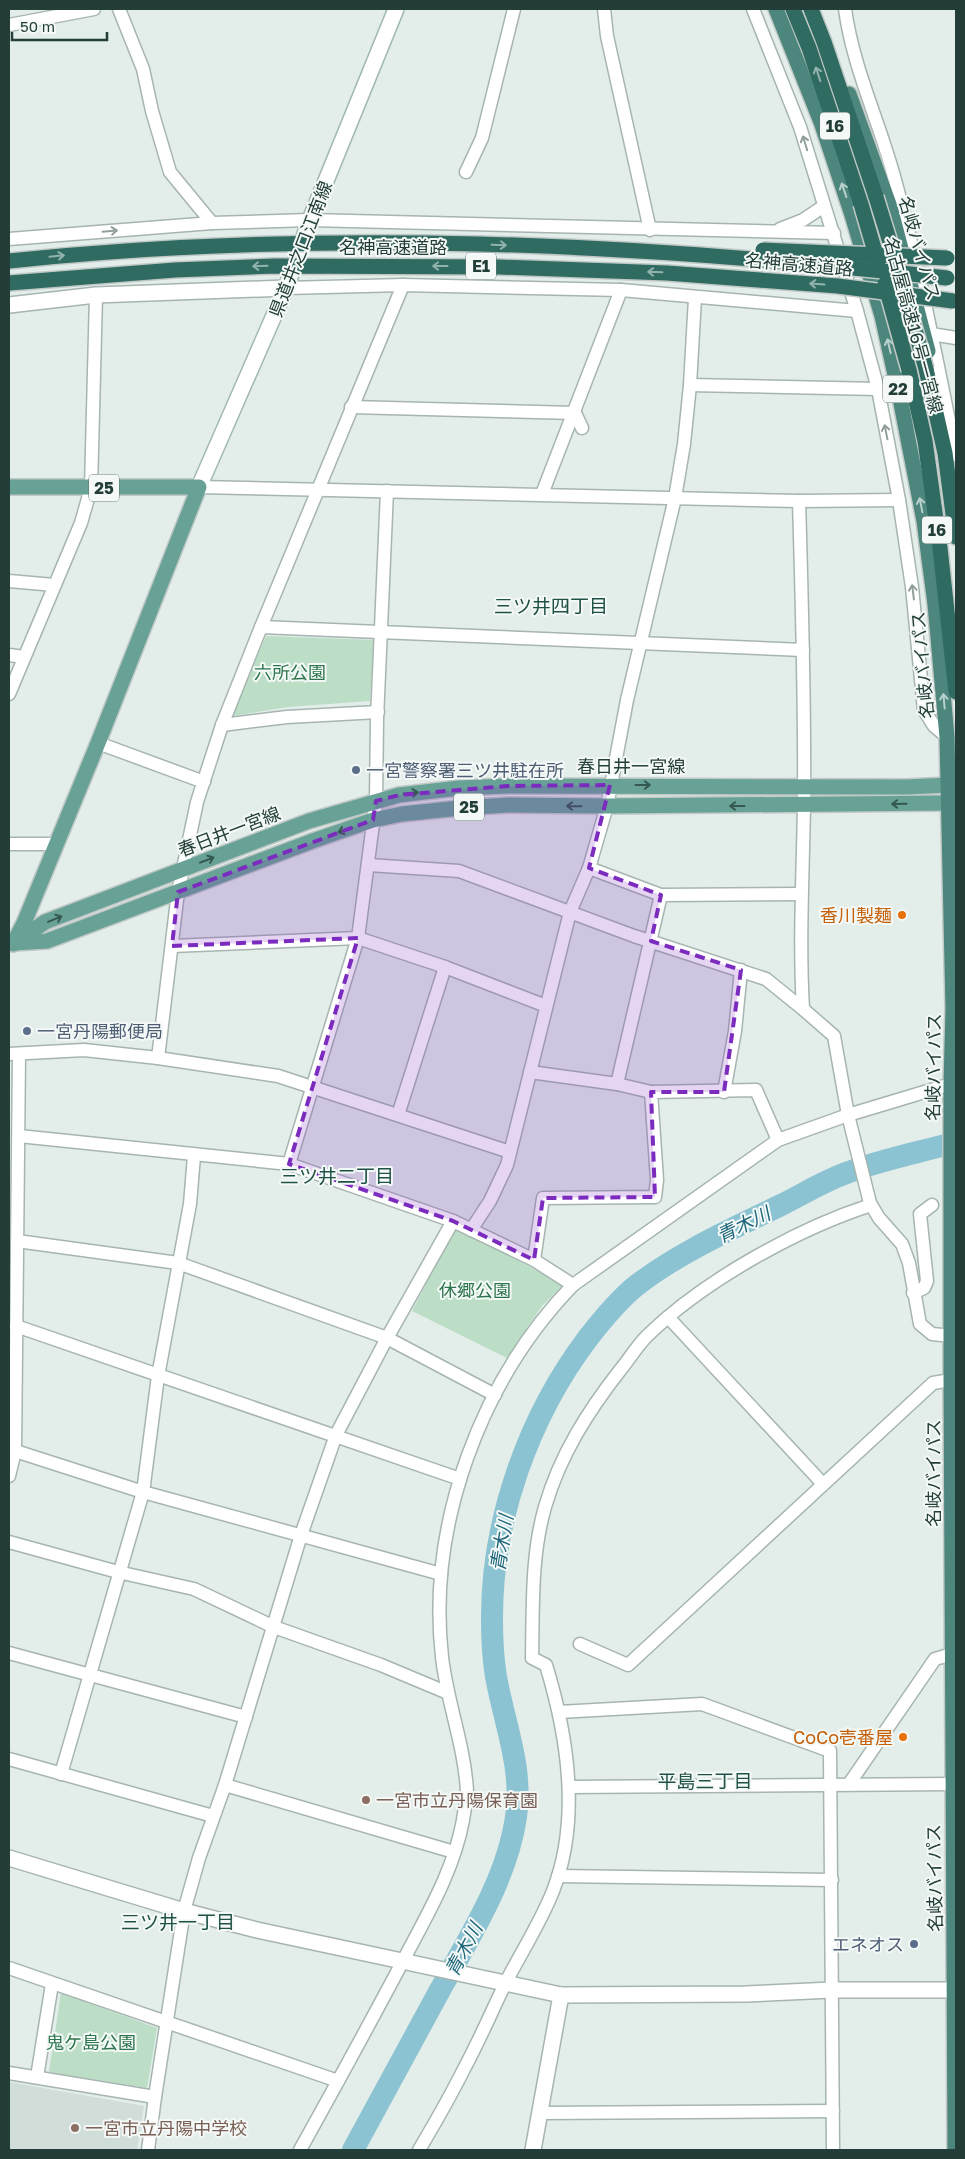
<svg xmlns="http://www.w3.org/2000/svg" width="965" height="2159" font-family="'Golos Text','Noto Sans JP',sans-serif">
<rect width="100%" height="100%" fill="#e3ede9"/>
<path fill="#d1ddd8" d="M9 2082 144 2106 137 2150H9Z"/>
<g fill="#bcdec7">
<path d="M266 636 374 640 370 701 288 707 232 716Z"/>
<path d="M456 1227 563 1285 542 1306 507 1358 412 1311Z"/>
<path d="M61 1993 157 2028 147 2088 49 2072Z"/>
</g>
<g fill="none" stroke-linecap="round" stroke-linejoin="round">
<path stroke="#8cc3d2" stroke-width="22" d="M353 2150C382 2096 411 2043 440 1990 470 1936 507 1879 516 1817 523 1770 506 1728 497 1682 493 1662 492 1638 492 1617 492 1519 529 1416 588 1338 602 1320 618 1300 637 1285 680 1252 730 1230 779 1206 802 1195 825 1180 849 1172 884 1159 921 1152 956 1142"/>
<g stroke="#a6b5b0" stroke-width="15">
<g id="minor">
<path d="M119 9 143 69 152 111 170 172 212 223"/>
<path d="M604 9 607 36 650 230"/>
<path d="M753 9 800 127 857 311 878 389 899 500 912 587 924 710 934 726 947 737"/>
<path d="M845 9C853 68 880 123 895 180 920 270 937 363 956 455"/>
<path d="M9 25 94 9"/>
<path d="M466 172 482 138 514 9"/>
<path d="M780 229 803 220 824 206"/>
<path d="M9 239 212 223 310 220 834 233"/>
<path d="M286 288 403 285 621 290 857 311"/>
<path d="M931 334 956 338"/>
<path d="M690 385 878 389"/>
<path d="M351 407 575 413 582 428"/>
<path d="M199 487 799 501 899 500"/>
<path d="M542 494 621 290"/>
<path d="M799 501C802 602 805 703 804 804 803 872 799 941 803 1009L834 1036 848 1115 870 1203 879 1218 902 1244 909 1263 920 1324 932 1334 952 1336"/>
<path d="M9 581 54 585"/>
<path d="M261 627 803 650"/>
<path d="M9 655 24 657"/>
<path d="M9 694 81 523 91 488 96 295"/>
<path d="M222 725 287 717 378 712"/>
<path d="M98 743 204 782"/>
<path d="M9 844H55"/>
<path d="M369 865 459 871 634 936 766 979 803 1009"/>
<path d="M589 868 661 895 801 894"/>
<path d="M172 946 358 938 445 967 546 1006"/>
<path d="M9 1054 84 1050 158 1058 278 1076 510 1152"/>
<path d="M158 1058 178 892 197 802 222 725 261 627 403 285"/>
<path d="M530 1072 617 1084 651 1092 756 1090 778 1140"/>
<path d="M617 1084 661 895"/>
<path d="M724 1092 735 1031 741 970"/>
<path d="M398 1115 445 967"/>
<path d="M19 1136 289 1164 453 1221 534 1260 573 1285"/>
<path d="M289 1164 358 938 376 801 377 719 387 491"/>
<path d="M471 1230 490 1201 507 1165 570 912 589 868 607 806 627 700 675 498 684 444 690 385 695 298"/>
<path d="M17 1241 178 1263 387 1338 495 1395"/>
<path d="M534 1260 543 1198 655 1197 657 1180 651 1092"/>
<path d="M913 1293 924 1288 927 1281 920 1214 932 1205"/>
<path d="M668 1317 823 1484"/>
<path d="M16 1326 460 1479"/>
<path d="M9 1449 143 1492 441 1574"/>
<path d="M9 1476 15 1451 19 1055"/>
<path d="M9 1542 118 1572 194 1589 274 1627 381 1665 448 1693"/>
<path d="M580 1644 628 1665 933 1383 951 1380"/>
<path d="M9 1653 246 1717"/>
<path d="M559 1712 702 1704 830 1751 833 2150"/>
<path d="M9 1759 213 1816"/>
<path d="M61 1774 143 1492 158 1376 190 1204 194 1156"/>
<path d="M849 1784 935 1659 952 1654"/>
<path d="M225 1785 454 1852"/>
<path d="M569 1787 952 1784"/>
<path d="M558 1876 832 1880"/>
<path d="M9 1968 338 2081"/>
<path d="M9 2073 155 2097"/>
<path d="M37 2077 52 1984"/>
<path d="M539 2113 833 2111"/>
<path d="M148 2150 155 2097 184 1911 199 1858 225 1785 301 1535 336 1435 387 1338 453 1221"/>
<path d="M300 2150C335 2087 370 2023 404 1959 427 1915 454 1870 463 1820 464 1811 467 1801 467 1792 465 1747 447 1702 442 1657 427 1525 481 1380 573 1285L778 1140 848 1115 951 1084"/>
<path d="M419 2150C435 2123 451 2095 465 2067 479 2041 491 2013 504 1986 520 1954 540 1924 553 1891 581 1819 568 1737 546 1665L532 1658C533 1608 531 1555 545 1507 560 1455 588 1411 621 1369 630 1358 637 1346 647 1336 703 1281 797 1229 871 1205"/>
</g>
</g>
<g stroke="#a6b5b0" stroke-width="18">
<g id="tertiary">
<path d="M9 305 96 295 286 288"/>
<path d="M9 1858 184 1911 257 1930 561 1995 746 1994 832 1990H956"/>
<path d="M533 2150 561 1995"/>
</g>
</g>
<g stroke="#a2b9b2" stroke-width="18">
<path id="secondary" d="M199 487 286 288 310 220 396 9"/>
</g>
<g stroke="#c1c9c7" stroke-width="18">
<g id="primary">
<path d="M9 487H199L98 743 24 923 14 942"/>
<path d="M15 943 47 941 315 840 373 820 402 814 460 808 508 805 607 806 948 803"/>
<path d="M13 944 45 922 309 821 399 795 459 788 507 786 907 787 948 785"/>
</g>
</g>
<g stroke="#c1c9c7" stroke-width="18">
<g id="trunk">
<path d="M776 9 821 122 852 215 882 316 899 393 924 521 935 604 947 737 953 1008 951 1084V1380L955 2150"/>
<path d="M849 94 890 207 928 351"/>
</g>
</g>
<g stroke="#c1c9c7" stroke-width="18">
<g id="motorway">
<path d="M793 9 809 48 861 204"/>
<path d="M811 9 824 42 876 197"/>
<path d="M926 369 945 453 956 537"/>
<path d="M909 370 925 441 940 548 956 692"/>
</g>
</g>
<use href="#minor" stroke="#fff" stroke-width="12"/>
<use href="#tertiary" stroke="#fff" stroke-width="15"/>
<use href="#secondary" stroke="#fff" stroke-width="15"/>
<use href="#primary" stroke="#68a296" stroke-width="15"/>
<use href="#trunk" stroke="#4c867c" stroke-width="15"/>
<use href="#motorway" stroke="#2f6b61" stroke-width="15"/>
<g stroke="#c1c9c7" stroke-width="18" stroke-linecap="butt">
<g id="motorway-bridge">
<path d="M876 197 897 265"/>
<path d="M861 204 878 262"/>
<path d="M763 250 947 258"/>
<path d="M9 261C321 228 636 243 947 278"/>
<path d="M9 283 175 270 275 266 499 267 667 273 838 286 953 301"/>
<path d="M885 284 909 370"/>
<path d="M903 287 926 369"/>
</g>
</g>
<use href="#motorway-bridge" stroke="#2f6b61" stroke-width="15"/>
</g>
<defs><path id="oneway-shaft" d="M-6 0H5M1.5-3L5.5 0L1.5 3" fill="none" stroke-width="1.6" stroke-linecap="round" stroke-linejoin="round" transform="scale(1.25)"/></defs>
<g stroke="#92b2ac">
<use href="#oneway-shaft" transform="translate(818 74) rotate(-108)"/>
<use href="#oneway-shaft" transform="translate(499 245) rotate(2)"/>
<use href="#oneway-shaft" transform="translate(57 256) rotate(-6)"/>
<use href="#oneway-shaft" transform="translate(260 266) rotate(178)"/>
<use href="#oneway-shaft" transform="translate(440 266) rotate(-180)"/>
<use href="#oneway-shaft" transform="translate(655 272) rotate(-178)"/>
<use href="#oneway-shaft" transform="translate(817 284) rotate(-176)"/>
</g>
<g stroke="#919e9c">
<use href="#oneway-shaft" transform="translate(805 143) rotate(-107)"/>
<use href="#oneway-shaft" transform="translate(110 231) rotate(-5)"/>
<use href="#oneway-shaft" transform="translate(886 432) rotate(-101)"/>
<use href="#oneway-shaft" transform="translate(913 592) rotate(-97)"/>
</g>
<g stroke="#b9d1cc">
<use href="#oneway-shaft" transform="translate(844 190) rotate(-109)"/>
<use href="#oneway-shaft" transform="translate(889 346) rotate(-103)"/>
<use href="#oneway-shaft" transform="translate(921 505) rotate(-101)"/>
<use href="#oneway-shaft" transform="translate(944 701) rotate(-95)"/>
</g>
<g stroke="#345750">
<use href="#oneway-shaft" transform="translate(643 785)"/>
<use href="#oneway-shaft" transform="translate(411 793) rotate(-6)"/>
<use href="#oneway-shaft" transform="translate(899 804) rotate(179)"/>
<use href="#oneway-shaft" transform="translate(574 806) rotate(-179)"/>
<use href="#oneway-shaft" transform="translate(737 806) rotate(180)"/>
<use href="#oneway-shaft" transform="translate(345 830) rotate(161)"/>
<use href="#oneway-shaft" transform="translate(207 860) rotate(-21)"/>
<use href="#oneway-shaft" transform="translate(55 919) rotate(-22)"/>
</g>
<path fill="#7b2cbf" fill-opacity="0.2" stroke="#7b2cbf" stroke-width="4" stroke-dasharray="10 6" stroke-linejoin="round" d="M610 785 589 868 661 895 651 941 741 970 724 1092H651L655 1197 543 1198 534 1260 453 1221 289 1164 358 938 172 946 178 892 373 820 376 801 399 795 507 786Z"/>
<g fill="#5c6f8a" stroke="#f4f9f7" stroke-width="2">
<circle cx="356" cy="770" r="5"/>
<circle cx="27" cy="1031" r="5"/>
<circle cx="914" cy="1944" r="5"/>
</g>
<g fill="#e8710a" stroke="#f4f9f7" stroke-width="2">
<circle cx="902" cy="915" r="5"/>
<circle cx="903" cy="1737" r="5"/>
</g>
<g fill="#8d6e63" stroke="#f4f9f7" stroke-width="2">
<circle cx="366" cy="1800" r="5"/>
<circle cx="75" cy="2128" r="5"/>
</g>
<g text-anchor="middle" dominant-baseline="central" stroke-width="4" stroke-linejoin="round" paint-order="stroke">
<g fill="#f4f9f7" stroke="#627671" stroke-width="1">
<rect x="820" y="112.5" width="30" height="27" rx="4"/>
<rect x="466" y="252.5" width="30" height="27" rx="4"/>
<rect x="883" y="375.5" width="30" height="27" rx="4"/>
<rect x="89" y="474.5" width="30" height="27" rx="4"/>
<rect x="922" y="516.5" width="30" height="27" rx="4"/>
<rect x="454" y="793.5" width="30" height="27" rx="4"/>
</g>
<g font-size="16" font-weight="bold" fill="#233e38">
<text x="835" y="126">16</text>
<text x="481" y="266">E1</text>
<text x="898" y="389">22</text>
<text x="104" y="488">25</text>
<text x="937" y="530">16</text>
<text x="469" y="807">25</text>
</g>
<g font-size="18" fill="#233e38" stroke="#f4f9f7">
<text x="393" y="247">名神高速道路</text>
<text transform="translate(920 248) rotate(74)">名岐バイパス</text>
<text transform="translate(300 249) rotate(-69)">県道井之口江南線</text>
<text transform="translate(799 264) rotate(5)">名神高速道路</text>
<text transform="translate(914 325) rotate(75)">名古屋高速16号一宮線</text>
<text transform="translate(922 665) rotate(-95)">名岐バイパス</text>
<text x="631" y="766">春日井一宮線</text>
<text transform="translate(229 831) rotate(-21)">春日井一宮線</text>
<text transform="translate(933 1067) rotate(-89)">名岐バイパス</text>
<text transform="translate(933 1473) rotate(-90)">名岐バイパス</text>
<text transform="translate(934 1878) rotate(-91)">名岐バイパス</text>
</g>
<g font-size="18" fill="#2d754d" stroke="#f4f9f7">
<text x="290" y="672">六所公園</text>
<text x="475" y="1290">休郷公園</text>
<text x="91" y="2042">鬼ケ島公園</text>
</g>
<g font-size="18" fill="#4e5e75" stroke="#f4f9f7" text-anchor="start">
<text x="366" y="770">一宮警察署三ツ井駐在所</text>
<text x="37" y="1031">一宮丹陽郵便局</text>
<text x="904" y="1944" text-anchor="end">エネオス</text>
</g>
<g font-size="18" fill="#c56008" stroke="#f4f9f7" text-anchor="end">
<text x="892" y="915">香川製麺</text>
<text x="893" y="1737">CoCo壱番屋</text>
</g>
<g font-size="18" fill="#785e54" stroke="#f4f9f7" text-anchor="start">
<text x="376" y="1800">一宮市立丹陽保育園</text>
<text x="85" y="2128">一宮市立丹陽中学校</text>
</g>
<g font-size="19" fill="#1f5147" stroke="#f4f9f7">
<text x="551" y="605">三ツ井四丁目</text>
<text x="337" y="1175">三ツ井二丁目</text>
<text x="705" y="1780">平島三丁目</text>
<text x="178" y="1921">三ツ井一丁目</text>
</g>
<g font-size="19" font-style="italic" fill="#1d667b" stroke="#f4f9f7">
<text transform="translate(743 1224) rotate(-26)">青木川</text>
<text transform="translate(501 1543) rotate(-81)">青木川</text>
<text transform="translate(463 1949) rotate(-62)">青木川</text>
</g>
</g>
<rect width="965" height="2159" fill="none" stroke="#233e38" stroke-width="20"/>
<path d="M12 32v8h95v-8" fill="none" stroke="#233e38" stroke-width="2.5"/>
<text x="20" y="32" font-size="15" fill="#233e38" stroke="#f4f9f7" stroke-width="4" paint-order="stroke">50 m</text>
</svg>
